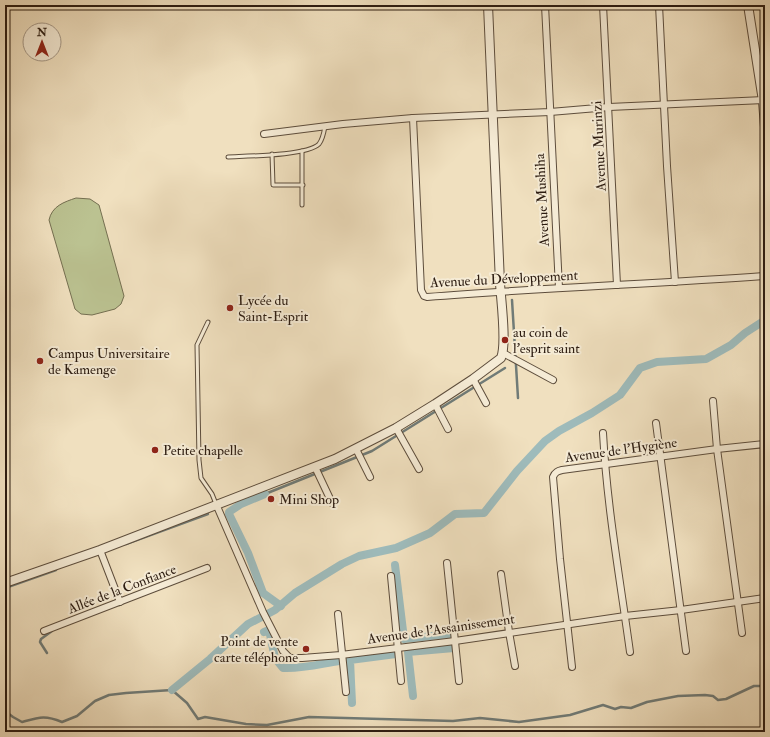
<svg xmlns="http://www.w3.org/2000/svg" width="770" height="737" font-family="'IM FELL Double Pica',serif">
<rect width="100%" height="100%" fill="#f0e0bf"/>
<filter id="stains"><feTurbulence type="fractalNoise" baseFrequency=".005" numOctaves="4"/><feColorMatrix values="0 0 0 0 .2 0 0 0 0 .09 0 0 0 0 .02 0 0 0 .5 -.17"/></filter>
<radialGradient id="worn" r=".72"><stop offset=".6" stop-color="#630" stop-opacity="0"/><stop offset="1" stop-color="#630" stop-opacity=".3"/></radialGradient>
<path fill="#bbc291" stroke="#746f51" d="M76 198 90 199 99 205 124 296 121 304 115 309 92 315 81 314 75 309 49 220C52 206 64 202 76 198Z"/>
<g fill="none" stroke-linecap="round" stroke-linejoin="round">
<g stroke="#707b77" stroke-width="2.5">
<path d="M512 300 518 398"/>
<path d="M265 494 372 451 505 368"/>
<path d="M126 544 208 514"/>
<path d="M5 588 56 570"/>
<path d="M47 653 40 642 41 639 52 631"/>
<path d="M5 711 13 717 22 722C40 717 45 715 62 722L77 716 95 701 109 695 126 693 172 690 187 703 198 719 205 717 246 724 267 725 309 717 453 721 480 718 519 722 570 715 603 705 615 709 621 707 631 708 647 702 678 696 705 695 713 696 718 700 726 699 754 686H765"/>
</g>
<g stroke="#9ebbbb" stroke-width="8">
<path d="M265 494 241 504 229 512V514L248 553 263 593 281 606"/>
<path d="M395 565 404 639 450 634"/>
<path d="M264 632 269 630 275 658 283 668C303 669 320 664 339 661"/>
<path d="M172 690 210 659 248 624 275 610 295 593 342 564 359 556 396 548 430 533 455 514 484 513 517 471 545 441 559 431 592 413 620 395 640 368 657 362 706 359 731 345 745 333 765 320"/>
<path d="M413 696 408 652 454 648"/>
<path d="M352 703 350 660 396 654"/>
</g>
<g stroke="#5d4d3c" stroke-width="5">
<g id="service">
<path d="M302 151V205"/>
<path d="M272 154 273 185H303"/>
<path d="M228 157C246 156 307 156 319 144 323 139 324 132 325 126"/>
<path d="M208 322 197 345 199 460 201 478 212 494 216 504"/>
</g>
</g>
<g stroke="#5d4d3c" stroke-width="8">
<g id="minor">
<path d="M545 5 559 288"/>
<path d="M603 5 617 285"/>
<path d="M659 5 667 166 675 282"/>
<path d="M413 118 421 290 424 296 427 297C540 288 652 284 765 276"/>
<path d="M264 134 343 124 413 118 550 112 609 107 765 100"/>
<path d="M503 353 553 380"/>
<path d="M473 379 486 403"/>
<path d="M713 401 717 449 742 633"/>
<path d="M435 404 448 429"/>
<path d="M656 423 686 651"/>
<path d="M396 428 419 469"/>
<path d="M603 433C607 507 620 579 630 652"/>
<path d="M356 449 370 477"/>
<path d="M315 467 332 503"/>
<path d="M216 504 263 612 283 651 290 658H302L341 655 455 641 625 616 681 610 765 598"/>
<path d="M100 550 120 602"/>
<path d="M447 563 459 681"/>
<path d="M501 574 509 632 515 666"/>
<path d="M391 576 401 681"/>
<path d="M338 614 346 692"/>
<path d="M44 631 207 568"/>
<path d="M572 667 560 559 553 477C555 472 558 471 562 470L717 449 765 444"/>
</g>
</g>
<g stroke="#5d4d3c" stroke-width="10">
<g id="tertiary">
<path d="M748 5 763 101 765 127"/>
<path d="M5 583 100 550 335 459 396 428 435 404 473 379 501 358C507 344 501 301 500 283 496 190 492 98 488 5"/>
</g>
</g>
<use href="#service" stroke="#f5ebd5" stroke-width="3"/>
<use href="#minor" stroke="#f5ebd5" stroke-width="6"/>
<use href="#tertiary" stroke="#f5ebd5" stroke-width="8"/>
</g>
<g fill="#8f2418" stroke="#f5ebd5" stroke-width="1.5">
<circle cx="230" cy="308" r="4"/>
<circle cx="505" cy="340" r="4"/>
<circle cx="40" cy="361" r="4"/>
<circle cx="155" cy="450" r="4"/>
<circle cx="271" cy="499" r="4"/>
<circle cx="306" cy="649" r="4"/>
</g>
<g text-anchor="middle" dominant-baseline="central" stroke-width="4" stroke-linejoin="round" paint-order="stroke">
<g font-size="14" fill="#2c1c11" stroke="#f5ebd5">
<text transform="translate(599 146) rotate(-93)">Avenue Murinzi</text>
<text transform="translate(542 200) rotate(-93)">Avenue Mushiha</text>
<text transform="translate(504 279) rotate(-3)">Avenue du Développement</text>
<text transform="translate(621 450) rotate(-8)">Avenue de l'Hygiène</text>
<text transform="translate(122 589) rotate(-21)">Allée de la Confiance</text>
<text transform="translate(441 629) rotate(-8)">Avenue de l'Assainissement</text>
</g>
<g font-size="14" fill="#2c1c11" stroke="#f5ebd5" text-anchor="start">
<text x="238" y="300">Lycée du<tspan x="238" dy="16">Saint-Esprit</tspan></text>
<text x="513" y="332">au coin de<tspan x="513" dy="16">l'esprit saint</tspan></text>
<text x="48" y="353">Campus Universitaire<tspan x="48" dy="16">de Kamenge</tspan></text>
<text x="163" y="450">Petite chapelle</text>
<text x="279" y="499">Mini Shop</text>
<text x="298" y="641" text-anchor="end">Point de vente<tspan x="298" dy="16">carte téléphone</tspan></text>
</g>
</g>
<rect width="770" height="737" fill="none" stroke="#f0e0bf" stroke-width="20"/>
<rect x="6" y="6" width="758" height="725" fill="none" stroke="#2c1c11" stroke-width="2"/>
<rect x="10" y="10" width="750" height="717" fill="none" stroke="#2c1c11"/>
<g transform="translate(42 42)"><circle r="19" fill="#f5ebd5" stroke="#a59887"/>
<path d="M0-3L7 15L0 10L-7 15Z" fill="#8f2418"/>
<text y="-6" font-size="11" font-weight="bold" text-anchor="middle" fill="#2c1c11">N</text>
</g>
<rect width="100%" height="100%" filter="url(#stains)"/>
<rect width="100%" height="100%" fill="url(#worn)"/>
</svg>
